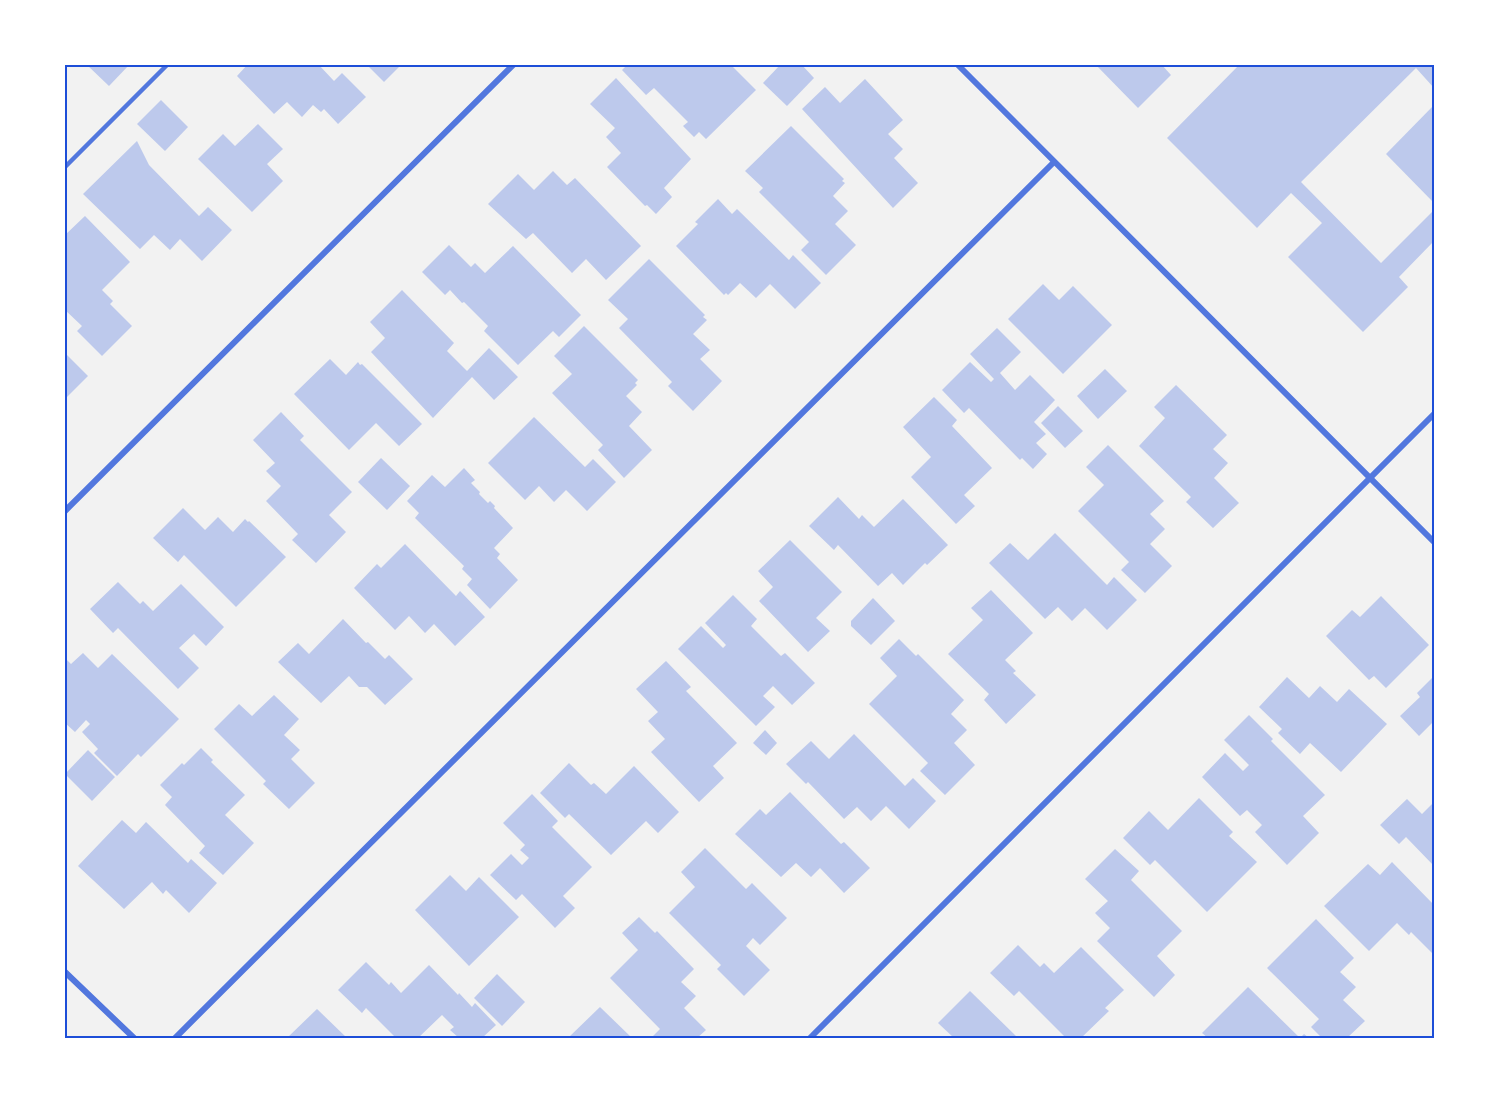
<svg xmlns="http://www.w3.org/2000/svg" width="1499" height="1103" font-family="Jost,sans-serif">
<rect width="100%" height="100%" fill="#f2f2f2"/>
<g fill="#bdc9ec">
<path d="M86 64H130L109 86Z"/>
<path d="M248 64H318L334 81 342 73 366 97 338 124 324 109 321 112 313 105 302 117 287 102 274 114 237 76Z"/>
<path d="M366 64H402L384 82Z"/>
<path d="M628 64H730L756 90 706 139 699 132 694 137 683 126 688 122 654 88 646 95 622 70Z"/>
<path d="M781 64H801L814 78 787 106 763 83Z"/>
<path d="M1095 64H1161L1171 75 1138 108Z"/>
<path d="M1240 64H1434V88L1416 68 1301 182 1381 263 1434 210V241L1399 277 1408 287 1363 332 1288 257 1322 223 1291 193 1257 228 1167 138Z"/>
<path d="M616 78 691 159 664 188 672 197 656 214 647 205 645 206 607 167 621 153 606 137 615 128 590 104Z"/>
<path d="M865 79 903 120 888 134 903 149 894 158 918 183 893 208 802 109 825 87 840 103Z"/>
<path d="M161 100 188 127 165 151 137 124Z"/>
<path d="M1434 105V203L1386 154Z"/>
<path d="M258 124 283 149 267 164 283 181 252 212 198 159 223 134 235 146Z"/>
<path d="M791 126 844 179 842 181 845 183 833 196 848 211 835 224 856 245 826 275 801 250 809 242 759 192 763 188 745 171Z"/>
<path d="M137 141 149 165 199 216 208 207 232 230 202 261 180 239 170 250 154 235 140 249 83 194Z"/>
<path d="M553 171 567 185 575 178 641 246 606 280 586 259 572 273 533 233 526 239 488 204 518 174 534 190Z"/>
<path d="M718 199 732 214 737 209 789 260 793 255 821 283 795 309 770 284 756 298 740 283 728 295 726 293 724 295 676 246 698 224 695 222Z"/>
<path d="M85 216 130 262 102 290 113 301 110 304 132 326 102 356 77 331 82 326 64 309V236Z"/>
<path d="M449 245 471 267 475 263 485 273 513 246 581 315 559 337 553 331 518 365 484 331 488 326 464 302 462 303 450 290 445 295 422 272Z"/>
<path d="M649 259 705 315 703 317 707 320 693 334 710 350 700 359 722 381 693 411 668 386 672 382 619 328 628 319 608 300Z"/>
<path d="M1043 284 1059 300 1073 286 1112 325 1063 374 1008 319Z"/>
<path d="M402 290 454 343 447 351 467 371 489 348 518 377 494 400 472 377 433 418 371 352 385 338 370 322Z"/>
<path d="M584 326 638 380 635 383 637 385 626 396 642 412 629 426 652 450 624 478 598 450 603 445 552 393 572 374 554 356Z"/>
<path d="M997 328 1021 352 1000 373 1015 390 1030 375 1055 400 1034 422 1046 434 1036 443 1047 454 1033 469 1022 458 1020 460 969 408 964 413 942 390 970 362 991 382 994 379 970 354Z"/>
<path d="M64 352 88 376 64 400Z"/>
<path d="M330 359 346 375 358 362 360 365 362 364 422 424 399 446 376 423 349 450 294 394Z"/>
<path d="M1105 369 1127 391 1098 419 1077 396Z"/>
<path d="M1176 385 1227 435 1213 449 1228 463 1214 478 1239 503 1213 528 1186 502 1191 497 1139 446 1165 418 1154 407Z"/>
<path d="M934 397 957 420 952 426 992 468 964 495 975 506 956 524 911 477 931 457 903 427Z"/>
<path d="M1058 406 1083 431 1065 448 1041 423Z"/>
<path d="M281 412 304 436 300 440 352 492 329 515 346 532 316 563 292 540 298 534 266 501 281 486 266 471 275 463 253 440Z"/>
<path d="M534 417 585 467 593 459 616 482 587 511 566 490 554 502 539 486 525 500 488 463Z"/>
<path d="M1108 445 1164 501 1150 514 1165 529 1150 544 1172 566 1145 593 1121 570 1129 562 1078 511 1104 485 1086 467Z"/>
<path d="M381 458 410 486 387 510 358 482Z"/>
<path d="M464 468 475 480 471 483 480 492 479 494 488 503 490 501 495 506 494 508 513 528 494 548 500 554 497 558 518 580 490 609 467 585 472 579 462 569 464 566 415 518 419 513 407 501 432 475 445 487Z"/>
<path d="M838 497 859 519 862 515 874 527 903 499 948 545 927 565 925 563 903 585 892 573 878 586 838 545 834 550 809 526Z"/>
<path d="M183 508 205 530 218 517 233 532 245 519 248 522 249 521 286 557 236 607 184 555 178 562 153 538Z"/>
<path d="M1055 533 1107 585 1114 577 1137 600 1107 630 1085 608 1072 621 1058 607 1045 619 989 563 1010 543 1028 560Z"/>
<path d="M790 540 842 592 816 618 830 631 808 652 759 601 773 587 758 571Z"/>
<path d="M405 544 456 596 460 591 485 617 455 646 434 624 425 633 409 616 395 630 354 588 377 564 381 568Z"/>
<path d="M118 582 140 604 143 601 153 611 181 584 224 627 206 646 194 634 179 648 199 668 178 689 118 628 113 633 90 609Z"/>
<path d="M991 590 1033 633 1005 660 1016 671 1013 673 1036 695 1006 724 984 700 989 694 948 654 983 620 971 608Z"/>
<path d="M733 595 757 619 751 626 781 656 785 653 815 683 792 705 773 686 763 696 775 707 756 726 678 649 701 626 723 648 726 645 705 623Z"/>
<path d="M1381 596 1429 645 1386 688 1374 676 1369 680 1326 636 1352 610 1360 617Z"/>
<path d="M873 598 895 621 871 645 851 626V621Z"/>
<path d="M343 619 366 643 368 642 385 659 389 655 413 679 385 705 367 687H359L349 676 321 703 278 662 298 643 309 654Z"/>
<path d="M899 639 916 656 918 654 964 700 951 714 967 730 954 743 975 765 945 795 920 771 928 763 869 704 897 676 880 658Z"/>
<path d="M83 653 98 668 112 654 179 719 141 757 138 754 117 776 94 753 98 749 82 732 90 724 86 720 75 732 64 722V657L71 664Z"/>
<path d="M666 661 691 687 686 691 737 743 713 766 724 778 699 802 651 752 665 739 648 721 658 712 636 689Z"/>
<path d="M1434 676V721L1419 736 1400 716 1420 697 1417 693Z"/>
<path d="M1287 677 1309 698 1320 686 1337 702 1349 689 1387 724 1341 772 1310 743 1300 754 1278 733 1282 729 1259 707Z"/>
<path d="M274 695 299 719 284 735 300 750 291 759 315 783 289 809 263 784 266 781 214 729 239 704 252 716Z"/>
<path d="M1249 715 1273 739 1271 741 1325 795 1303 816 1319 833 1287 865 1255 832 1262 825 1247 810 1240 816 1202 777 1225 753 1243 771 1249 765 1224 740Z"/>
<path d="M765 730 777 743 766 755 753 743Z"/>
<path d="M854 734 905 786 913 778 936 801 909 829 886 806 871 821 857 807 844 819 808 782 806 784 786 764 811 741 829 759Z"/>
<path d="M201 748 213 760 211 762 245 795 225 815 254 843 223 875 199 853 205 846 165 805 172 797 160 785 182 763 184 765Z"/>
<path d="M88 750 115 777 92 801 65 774Z"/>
<path d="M569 763 591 785 594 783 606 794 634 766 679 812 658 833 646 821 611 855 569 814 565 818 540 793Z"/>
<path d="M790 792 841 844 844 842 870 868 844 893 820 868 811 877 796 863 781 877 735 834 760 809 766 815Z"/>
<path d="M532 794 558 821 552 827 592 867 563 896 575 908 555 928 522 894 516 900 490 875 511 854 522 865 529 858 520 850 525 845 503 823Z"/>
<path d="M1199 798 1233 832 1229 836 1257 862 1207 912 1155 860 1150 865 1123 838 1149 811 1168 830Z"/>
<path d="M1407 799 1422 814 1434 802V866L1406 837 1399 844 1380 825Z"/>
<path d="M122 820 136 833 146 822 188 863 191 859 217 883 189 913 166 890 163 894 152 882 124 909 78 866Z"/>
<path d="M705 848 746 889 752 883 787 918 760 945 753 938 746 946 770 970 744 996 717 969 721 965 669 913 695 887 681 872Z"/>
<path d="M1115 849 1139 871 1131 880 1182 931 1157 956 1175 975 1154 997 1097 941 1110 928 1095 913 1108 901 1085 879Z"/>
<path d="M1392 862 1434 905V955L1411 932 1409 935 1397 923 1369 951 1324 906 1368 864 1380 875Z"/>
<path d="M450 875 466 891 479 877 519 917 469 966 415 910Z"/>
<path d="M639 917 655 933 657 931 694 969 681 982 696 996 684 1008 706 1030 697 1038H651L660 1029 610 978 638 950 622 933Z"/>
<path d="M1316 919 1354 958 1340 972 1356 987 1343 1000 1365 1021 1347 1038H1322L1311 1027 1319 1019 1267 968Z"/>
<path d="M1018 945 1040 967 1044 963 1054 973 1081 947 1124 990 1105 1008 1109 1011 1081 1038H1066L1019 991 1014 996 990 973Z"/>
<path d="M366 962 389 985 391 982 401 993 429 965 458 995 459 993 472 1007 475 1003 496 1025 482 1038H459L450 1030 454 1027 442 1015 418 1038H396L366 1008 362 1013 338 990Z"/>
<path d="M497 974 525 1002 502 1026 474 998Z"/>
<path d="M1248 987 1300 1038 1304 1034 1309 1038H1208L1202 1033Z"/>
<path d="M970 991 1018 1038H954L938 1023Z"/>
<path d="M600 1007 632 1038H568Z"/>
<path d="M317 1009 347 1038H287Z"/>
</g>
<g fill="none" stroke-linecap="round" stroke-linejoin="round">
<path stroke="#5277de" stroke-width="4.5" d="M64 168 168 64"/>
<g stroke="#5277de" stroke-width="6">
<path d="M957 64 1434 542"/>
<path d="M64 512 514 64"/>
<path d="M64 971 134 1038"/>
<path d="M175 1038 1054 162"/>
<path d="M810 1038 1434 414"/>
</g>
</g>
<rect width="1499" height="1103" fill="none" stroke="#ffffff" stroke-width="132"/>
<rect x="66" y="66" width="1367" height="971" fill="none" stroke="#1d4ed8" stroke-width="2"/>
</svg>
